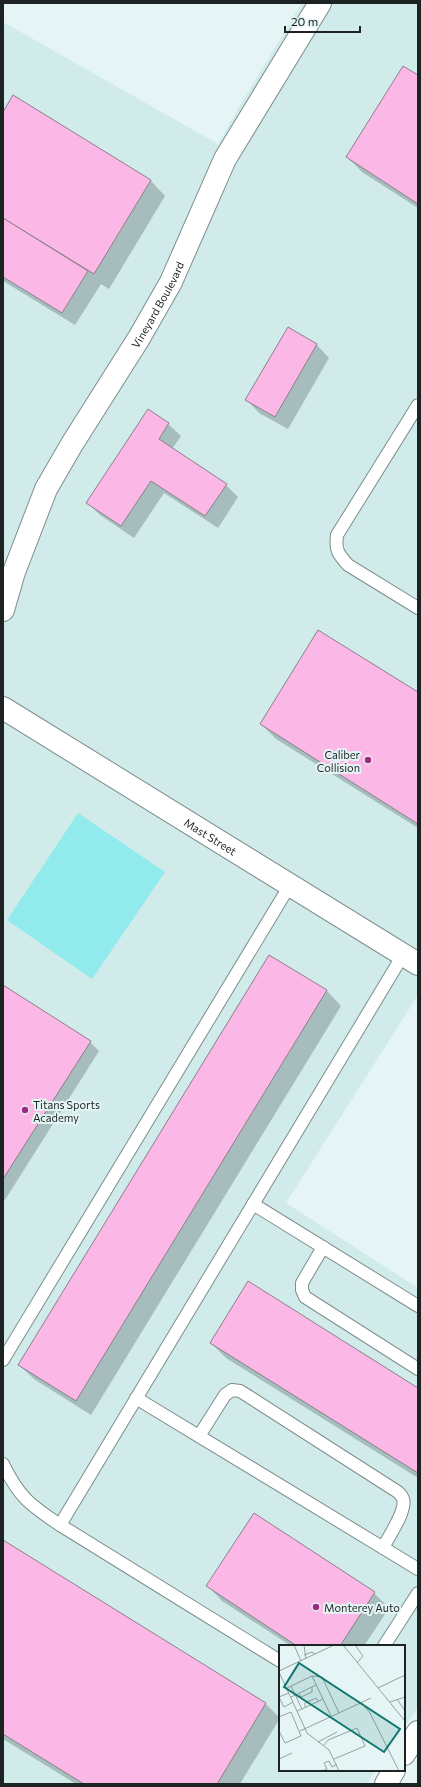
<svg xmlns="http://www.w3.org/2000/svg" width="421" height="1787" font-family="Commissioner,sans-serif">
<rect width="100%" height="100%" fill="#e5f5f5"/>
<path fill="#d1ebeb" d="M302 3H418V995L286 1203 418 1288V1707L404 1728V1646H280V1770H376L367 1784H3V22L218 144 242 102Z"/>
<path fill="#91eaeb" d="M78 813 165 872 92 979 7 920Z"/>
<g fill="#0003">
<path d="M418 76V208L362 172 347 157Z"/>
<path d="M14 96 151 181 165 196 109 289 101 284 75 325 3 281V114Z"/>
<path d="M289 329 317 345 329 358 288 429 259 413 247 400Z"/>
<path d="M168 424 181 436 172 449 226 485 238 497 218 528 164 493 134 538 100 515 88 503Z"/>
<path d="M418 694V828L276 739 261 724Z"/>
<path d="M269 956 327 991 341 1006 91 1415 34 1379 19 1365Z"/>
<path d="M3 986 90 1042 99 1051 3 1203Z"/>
<path d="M211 1343 418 1389V1478L226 1358Z"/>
<path d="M3 1541 266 1704 280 1718 240 1784H76L3 1739Z"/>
<path d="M208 1586 374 1593 389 1608 364 1646H291L222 1601Z"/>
</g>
<g fill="#fbb8e7" stroke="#8b8087">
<path d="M403 66 418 75V204L346 157Z"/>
<path d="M13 95 151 180 94 274 3 218V112Z"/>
<path d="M3 218 88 271 62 313 3 277Z"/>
<path d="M288 327 317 344 275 417 245 400Z"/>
<path d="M148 409 169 423 159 439 227 484 205 516 151 481 121 526 86 503Z"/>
<path d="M318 630 418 692V824L260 724Z"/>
<path d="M269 955 327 990 76 1401 18 1365Z"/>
<path d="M3 985 91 1041 3 1179Z"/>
<path d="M248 1281 418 1388V1473L210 1343Z"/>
<path d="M254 1513 375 1592 340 1646H297L206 1586Z"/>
<path d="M3 1540 266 1703 217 1784H84L3 1734Z"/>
</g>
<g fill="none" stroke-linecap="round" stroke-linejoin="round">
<g stroke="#7d8c8c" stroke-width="14">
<g id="lane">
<path d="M418 405 337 535C335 550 338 554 348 565L418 608"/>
<path d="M253 1204 418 1306"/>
<path d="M323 1247 302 1283V1290L305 1297 418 1369"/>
<path d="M3 1360 290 885"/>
<path d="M136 1398 418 1569"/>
<path d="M199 1436 225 1395 232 1390 240 1391 248 1396 398 1492C400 1494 402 1496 403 1499 407 1511 388 1537 383 1548"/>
<path d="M3 1464C19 1497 30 1505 60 1525"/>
<path d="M384 1646 418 1593"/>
<path d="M280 1661 60 1525 403 955"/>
</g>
</g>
<g stroke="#7d8c8c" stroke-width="24">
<g id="street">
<path id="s1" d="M3 708 418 964"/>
<path d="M404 1754 418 1732"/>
<path d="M386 1784 394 1770"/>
</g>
</g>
<g stroke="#7d8c8c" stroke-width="24">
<g id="secondary">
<path id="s2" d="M3 610 14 572 46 489 72 444 139 338 171 282 225 159 320 3"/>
</g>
</g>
<use href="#lane" stroke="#fff" stroke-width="12"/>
<use href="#street" stroke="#fff" stroke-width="22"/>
<use href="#secondary" stroke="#fff" stroke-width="22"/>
</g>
<g fill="#9e2a85" stroke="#e5f5f5" stroke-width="1.5">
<circle cx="368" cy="760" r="4"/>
<circle cx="25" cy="1110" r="4"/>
<circle cx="316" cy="1607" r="4"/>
</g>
<g text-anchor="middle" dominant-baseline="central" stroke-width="4" stroke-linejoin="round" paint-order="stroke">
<g font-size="11" fill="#1d2323" stroke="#e5f5f5">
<text stroke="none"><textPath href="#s2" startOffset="344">Vineyard Boulevard</textPath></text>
<text stroke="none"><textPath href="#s1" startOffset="244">Mast Street</textPath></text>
</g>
<g font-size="11" fill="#1d2323" stroke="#e5f5f5" text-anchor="start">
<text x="360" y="754" text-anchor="end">Caliber<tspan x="360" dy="13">Collision</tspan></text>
<text x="33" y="1104">Titans Sports<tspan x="33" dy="13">Academy</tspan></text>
<text x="324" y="1607">Monterey Auto</text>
</g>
</g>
<g transform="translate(279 1645)">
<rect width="126" height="126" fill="#e5f5f5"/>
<path fill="none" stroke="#95a1a1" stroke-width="1" d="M15 0 22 16M25 0 27 14M64 0 126 76M76 0 84 11 78 18M25 10 33 7 36 9M0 26 55 0M0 27 28 88 50 105 60 126M33 31 43 32 60 68M12 41 23 64 18 66M8 43 33 31 52 71M99 43 126 30M10 48 0 52 5 62 14 57M20 49 22 52 33 47V42M12 52 37 40M118 54 126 66M82 57 91 68 120 126M111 57 126 52M26 62V58L37 53 39 56M23 64 44 54M0 72 12 67 22 91 6 98 0 86M21 86 92 53M39 97 58 87M45 100 49 95 78 83 86 101 55 114M0 114 13 108M43 126 48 124 45 118 50 116 53 122 58 119"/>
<path fill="#0f766e" fill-opacity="0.15" stroke="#0f766e" stroke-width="2" d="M20 18 121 84 105 107 5 42Z"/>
<rect width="126" height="126" fill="none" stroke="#1d2323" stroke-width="2"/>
</g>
<rect width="421" height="1787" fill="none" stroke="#1d2323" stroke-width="8"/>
<path d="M285 26v6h75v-6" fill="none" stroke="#1d2323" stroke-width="2"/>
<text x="291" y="26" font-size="12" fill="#1d2323" stroke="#e5f5f5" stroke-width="3" paint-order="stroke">20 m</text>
</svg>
